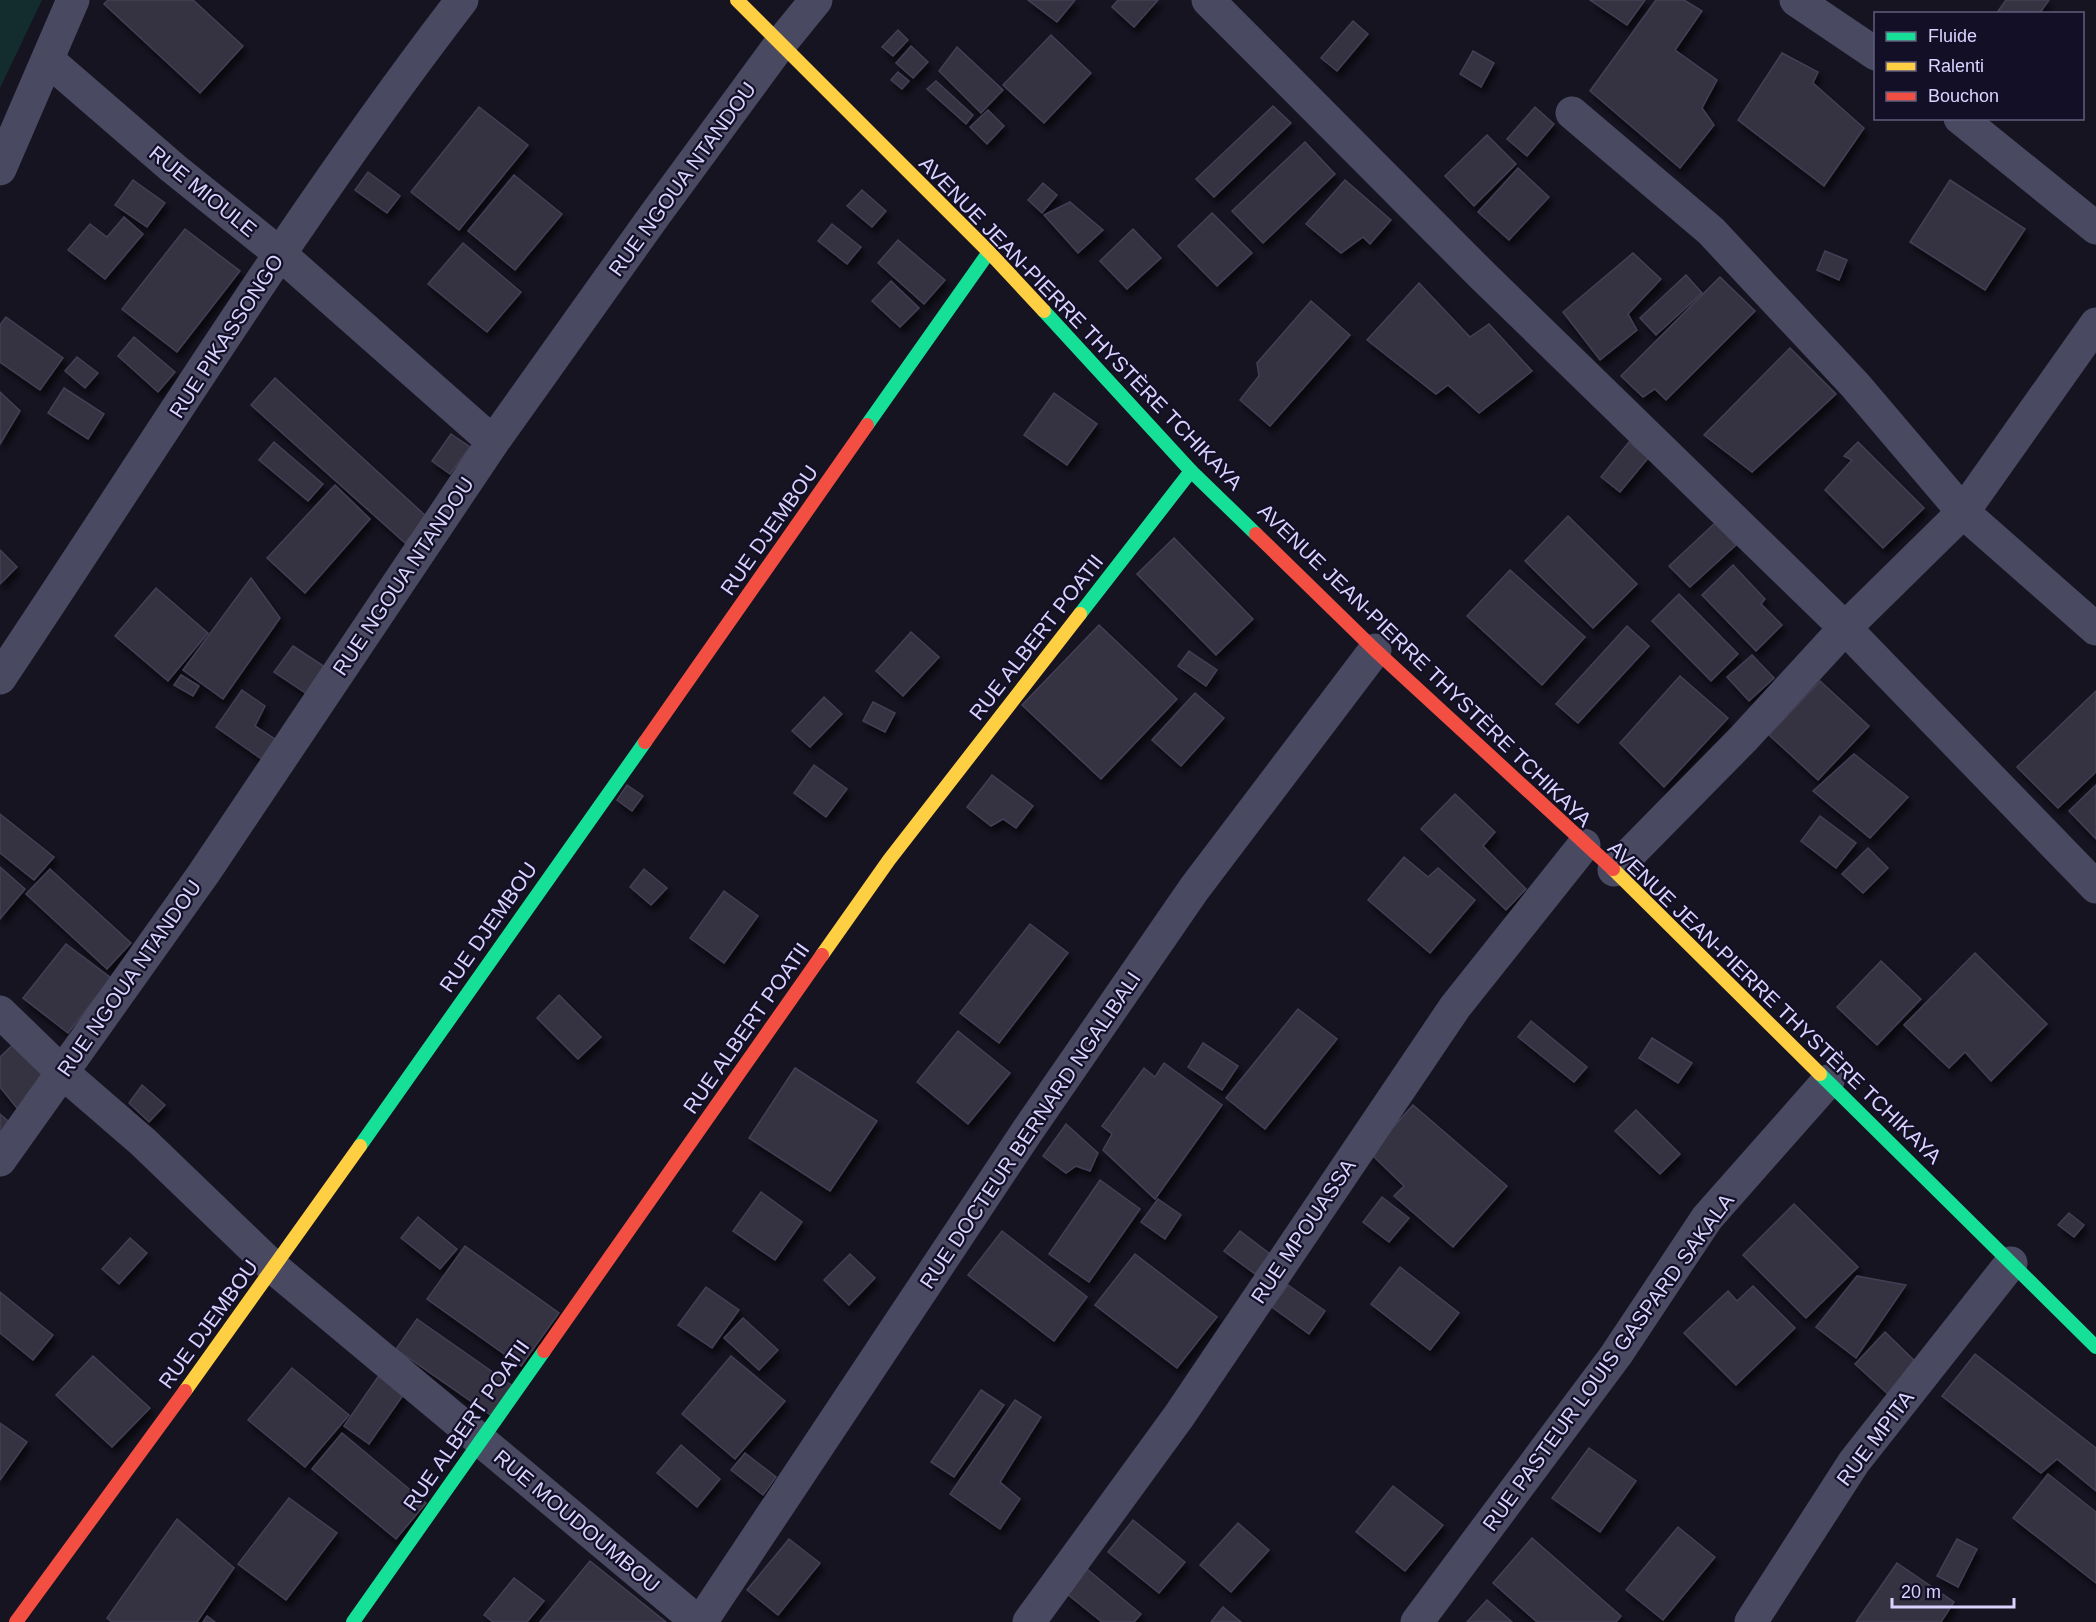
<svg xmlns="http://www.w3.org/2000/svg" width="2096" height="1622" font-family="Helvetica,sans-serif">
<defs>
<filter id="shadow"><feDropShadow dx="3.5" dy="6" stdDeviation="3" flood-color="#0009"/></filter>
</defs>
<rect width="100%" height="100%" fill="#161421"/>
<path fill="#132c2d" d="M0 0H42L0 88Z"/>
<g fill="#343243" stroke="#433f54" stroke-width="1.5" filter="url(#shadow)">
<path d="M108 0H193L243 46 200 93 104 4Z"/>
<path d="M1028 0H1075L1057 22Z"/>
<path d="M1118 0H1158L1134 27 1112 7Z"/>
<path d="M1590 0H1645L1627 25Z"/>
<path d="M1656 0H1684L1702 11 1675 50 1717 80 1702 108 1714 125 1680 168 1590 91Z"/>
<path d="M2006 0H2049L2039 14H1996Z"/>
<path d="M1353 21 1368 34 1337 71 1321 58Z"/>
<path d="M898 30 908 40 893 56 882 47Z"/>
<path d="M1051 35 1091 73 1044 123 1003 85Z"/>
<path d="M911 46 928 62 913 78 896 63Z"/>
<path d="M957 47 1003 90 981 113 939 71Z"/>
<path d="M1473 51 1494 63 1481 87 1460 74Z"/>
<path d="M1782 53 1818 72 1813 83 1864 128 1824 186 1738 120Z"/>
<path d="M898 72 909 81 902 89 891 80Z"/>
<path d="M936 81 973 115 966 124 927 89Z"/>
<path d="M1273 106 1291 123 1214 197 1196 179Z"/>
<path d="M479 107 528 145 459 230 411 192Z"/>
<path d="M1535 107 1554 124 1527 156 1507 139Z"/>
<path d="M988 110 1004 126 987 144 970 127Z"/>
<path d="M1487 135 1516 164 1474 206 1445 176Z"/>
<path d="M1305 142 1335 174 1263 243 1232 211Z"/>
<path d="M1518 168 1549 197 1509 240 1478 212Z"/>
<path d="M368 172 400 196 387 213 355 190Z"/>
<path d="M514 175 562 214 515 270 468 231Z"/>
<path d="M133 180 165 203 147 227 115 205Z"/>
<path d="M1345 180 1391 220 1370 244 1363 237 1341 253 1306 224Z"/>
<path d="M1950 180 2025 229 1985 290 1910 242Z"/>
<path d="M1043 183 1057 195 1042 213 1028 200Z"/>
<path d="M862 190 886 211 872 227 847 206Z"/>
<path d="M1070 202 1103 230 1078 253 1044 215Z"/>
<path d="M1212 213 1252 253 1217 286 1178 246Z"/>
<path d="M124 217 143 234 105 279 68 250 90 224 107 237Z"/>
<path d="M832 224 861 247 847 264 818 241Z"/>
<path d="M185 229 240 271 177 352 122 309Z"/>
<path d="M1133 229 1161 258 1127 289 1100 261Z"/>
<path d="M898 240 945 280 924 304 878 263Z"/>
<path d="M463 243 521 292 487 332 428 284Z"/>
<path d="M1825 251 1847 260 1839 280 1817 270Z"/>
<path d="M1633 253 1661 279 1628 314 1637 330 1600 360 1563 312Z"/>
<path d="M1686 275 1702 293 1656 335 1640 318Z"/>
<path d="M1720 277 1755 311 1666 400 1655 389 1643 397 1621 376Z"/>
<path d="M891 281 919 308 900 327 872 301Z"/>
<path d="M1419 283 1470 337 1489 324 1532 371 1479 413 1448 385 1436 394 1367 340Z"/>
<path d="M1311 301 1350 335 1270 426 1240 400 1259 376 1257 363Z"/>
<path d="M6 317 63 358 40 390 0 362V325Z"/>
<path d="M134 337 175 372 158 392 118 356Z"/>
<path d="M1790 348 1836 394 1752 472 1704 435Z"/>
<path d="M77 357 98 373 85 388 65 371Z"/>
<path d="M275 378 427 517 405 543 251 405Z"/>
<path d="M64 388 104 414 88 439 48 413Z"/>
<path d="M0 392 20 411 0 444Z"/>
<path d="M1054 393 1097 424 1067 465 1024 435Z"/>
<path d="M451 434 470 447 450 474 432 461Z"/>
<path d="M274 442 323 484 308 501 259 460Z"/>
<path d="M1629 442 1648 458 1620 492 1601 477Z"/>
<path d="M1858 442 1924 508 1883 548 1825 490 1852 460 1844 456Z"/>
<path d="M335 485 370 519 305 593 267 558Z"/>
<path d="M1568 516 1637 584 1593 628 1525 561Z"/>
<path d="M1715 523 1736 545 1690 587 1669 566Z"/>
<path d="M1174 538 1253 619 1216 655 1137 574Z"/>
<path d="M0 550 17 567 0 584Z"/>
<path d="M1733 565 1765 599 1761 604 1782 625 1756 651 1702 595Z"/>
<path d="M1510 570 1585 637 1542 685 1467 616Z"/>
<path d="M251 578 280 618 223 699 183 670Z"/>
<path d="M156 588 208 633 168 681 115 636Z"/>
<path d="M1679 594 1738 654 1711 681 1652 621Z"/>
<path d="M1099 625 1177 699 1101 779 1022 705Z"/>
<path d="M1627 626 1649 646 1578 723 1556 704Z"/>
<path d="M911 632 939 657 903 696 876 671Z"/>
<path d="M293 646 328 669 310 696 274 672Z"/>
<path d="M1189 651 1217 670 1206 686 1178 666Z"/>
<path d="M1752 655 1774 678 1749 701 1727 677Z"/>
<path d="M181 675 199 686 193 696 174 685Z"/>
<path d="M1680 676 1728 718 1664 787 1620 743Z"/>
<path d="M1820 681 1869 726 1818 780 1769 735Z"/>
<path d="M242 690 265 706 255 726 281 743 267 763 216 727Z"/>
<path d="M2096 691V772L2058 808 2017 767Z"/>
<path d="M1195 693 1224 718 1181 766 1152 740Z"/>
<path d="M824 697 842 714 810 747 792 731Z"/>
<path d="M873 702 895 713 885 732 863 721Z"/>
<path d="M1854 754 1908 797 1870 838 1813 791Z"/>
<path d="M814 765 847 789 826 817 794 793Z"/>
<path d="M992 775 1033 806 1016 828 1003 819 991 826 967 807Z"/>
<path d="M627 785 643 796 632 811 617 800Z"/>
<path d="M2096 785V839L2069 811Z"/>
<path d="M1455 794 1495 832 1483 846 1526 889 1506 910 1421 829Z"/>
<path d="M0 814 54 857 34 880 0 853Z"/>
<path d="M1820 816 1856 843 1836 868 1801 841Z"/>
<path d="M1868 848 1888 868 1863 893 1842 874Z"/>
<path d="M1404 857 1428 877 1438 868 1475 900 1430 953 1368 900Z"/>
<path d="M0 867 25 889 0 919Z"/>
<path d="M50 869 131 943 107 969 26 894Z"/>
<path d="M644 869 667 888 651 905 630 887Z"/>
<path d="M724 891 758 916 724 963 690 938Z"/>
<path d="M1030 924 1068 953 999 1043 960 1013Z"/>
<path d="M66 944 111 978 68 1033 23 998Z"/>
<path d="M1975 953 2047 1024 1991 1081 1965 1052 1949 1068 1904 1025Z"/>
<path d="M1881 961 1921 999 1877 1045 1837 1007Z"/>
<path d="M559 995 601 1037 578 1059 537 1018Z"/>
<path d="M1298 1009 1337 1039 1265 1129 1226 1098Z"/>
<path d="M1531 1021 1587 1067 1574 1082 1518 1037Z"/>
<path d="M958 1031 1010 1073 968 1124 917 1082Z"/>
<path d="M1652 1038 1692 1063 1678 1083 1639 1058Z"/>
<path d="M18 1040 51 1072 21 1113 0 1087V1057Z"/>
<path d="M1203 1043 1238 1066 1222 1090 1188 1067Z"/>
<path d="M1164 1063 1222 1105 1155 1199 1103 1150 1112 1134 1102 1126 1144 1068 1155 1077Z"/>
<path d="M795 1068 877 1121 830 1191 749 1138Z"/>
<path d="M142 1085 165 1105 149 1122 129 1103Z"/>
<path d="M1413 1105 1507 1186 1453 1247 1394 1196 1404 1186 1370 1153Z"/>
<path d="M1636 1110 1680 1154 1660 1174 1615 1131Z"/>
<path d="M0 1114 14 1126 0 1142Z"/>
<path d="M1066 1124 1098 1153 1090 1171 1076 1166 1066 1173 1043 1156Z"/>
<path d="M1100 1180 1140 1209 1089 1282 1049 1254Z"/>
<path d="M761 1192 802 1222 775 1260 733 1231Z"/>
<path d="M1382 1197 1409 1218 1389 1242 1363 1222Z"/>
<path d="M1158 1199 1181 1215 1165 1239 1141 1222Z"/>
<path d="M1794 1204 1858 1267 1806 1318 1743 1255Z"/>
<path d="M2069 1213 2084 1225 2074 1237 2058 1225Z"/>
<path d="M418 1217 457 1249 440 1269 401 1238Z"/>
<path d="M1002 1231 1087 1297 1054 1341 968 1275Z"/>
<path d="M1240 1231 1270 1254 1255 1274 1224 1251Z"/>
<path d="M130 1238 147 1253 119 1284 102 1269Z"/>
<path d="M465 1246 559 1313 521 1366 427 1299Z"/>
<path d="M850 1254 875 1278 849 1305 824 1280Z"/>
<path d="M1135 1254 1217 1317 1177 1368 1095 1305Z"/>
<path d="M1400 1267 1459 1313 1430 1350 1371 1304Z"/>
<path d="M1857 1276 1906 1285 1856 1358 1816 1327Z"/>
<path d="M1288 1285 1325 1311 1309 1334 1272 1307Z"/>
<path d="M1753 1286 1795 1328 1736 1385 1684 1333 1728 1291 1737 1301Z"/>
<path d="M706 1287 739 1310 712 1348 678 1325Z"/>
<path d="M0 1292 53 1335 33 1360 0 1333Z"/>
<path d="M743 1318 778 1350 759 1370 724 1338Z"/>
<path d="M417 1319 514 1387 492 1416 396 1349Z"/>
<path d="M1885 1332 1918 1364 1889 1395 1855 1364Z"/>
<path d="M1975 1354 2096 1448V1491L2057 1459 2041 1473 1942 1396Z"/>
<path d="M93 1356 150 1408 112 1447 56 1395Z"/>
<path d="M731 1356 785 1401 735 1459 682 1414Z"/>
<path d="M292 1368 349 1415 305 1467 248 1420Z"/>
<path d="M380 1374 406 1391 369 1444 344 1426Z"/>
<path d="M981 1390 1004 1405 954 1477 931 1462Z"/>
<path d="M1015 1400 1041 1417 1000 1482 1020 1499 1000 1529 950 1494Z"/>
<path d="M0 1423 27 1442 0 1480Z"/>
<path d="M342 1433 426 1503 396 1539 312 1469Z"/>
<path d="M681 1445 720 1479 697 1507 657 1473Z"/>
<path d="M1589 1448 1636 1481 1600 1532 1552 1498Z"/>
<path d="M745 1453 776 1477 763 1495 731 1470Z"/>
<path d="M2048 1474 2096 1512V1583L2013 1518Z"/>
<path d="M1393 1486 1443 1525 1405 1571 1356 1532Z"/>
<path d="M289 1498 337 1533 286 1600 238 1564Z"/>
<path d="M177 1519 234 1568 197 1622H112L107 1618Z"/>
<path d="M1133 1520 1185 1562 1159 1593 1108 1552Z"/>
<path d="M1238 1523 1269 1550 1231 1592 1200 1565Z"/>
<path d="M1678 1527 1715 1557 1663 1620 1626 1590Z"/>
<path d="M1532 1538 1621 1616 1616 1622H1537L1493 1583Z"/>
<path d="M789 1539 820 1563 778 1615 747 1590Z"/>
<path d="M1957 1539 1977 1549 1958 1587 1937 1576Z"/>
<path d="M590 1561 666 1622H540Z"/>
<path d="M1897 1563 1954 1602 1941 1622H1856Z"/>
<path d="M1087 1569 1141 1614 1134 1622H1102L1067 1594Z"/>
<path d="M514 1578 544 1601 527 1622H493L484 1615Z"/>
<path d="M1487 1600 1512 1622H1467Z"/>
<path d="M1223 1607 1241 1622H1211Z"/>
<path d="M207 1616 215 1622H203Z"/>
</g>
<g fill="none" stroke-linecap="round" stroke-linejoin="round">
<g stroke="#4a4962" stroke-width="33">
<path d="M1208 0 1483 276 1845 628 2096 887"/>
<path d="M1796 0 1876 54"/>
<path d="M48 60 173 168 279 253 493 442"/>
<path d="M1572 113 1711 231 1855 385 1963 512 2096 629"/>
<path d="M1960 118 2096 228"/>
<path d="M0 169 73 0"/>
<path d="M0 678C152 451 295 217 462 0"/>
<path d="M1614 870 1743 739 1845 628 1963 512 2096 324"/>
<path d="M0 1012 62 1072 143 1142 274 1268 698 1622"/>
<path d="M0 1160 204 873 493 442 654 216 781 43 816 0"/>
<path d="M701 1622 1028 1130 1194 889 1375 650"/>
<path d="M1029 1622 1179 1416 1455 1007 1584 845"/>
<path d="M1417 1622 1616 1355 1707 1218 1828 1081"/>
<path d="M1751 1622 1854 1462 2011 1263"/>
</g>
<g stroke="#16e098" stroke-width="14">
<path d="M1044 311 1191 471 1256 534"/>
<path d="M867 425 989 252"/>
<path d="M1080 614 1191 471"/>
<path d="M1820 1074 2096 1347"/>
<path d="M360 1146 645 742"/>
<path d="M353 1622 544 1351"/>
</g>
<g stroke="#ffcf43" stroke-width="14">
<path d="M737 0 989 252 1044 311"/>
<path d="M1613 869 1820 1074"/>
<path d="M822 955 889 860 1080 614"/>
<path d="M185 1391 360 1146"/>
</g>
<g stroke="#f24e42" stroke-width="14">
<path d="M1256 534 1375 650 1613 869"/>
<path d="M645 742 867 425"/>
<path d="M544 1351 822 955"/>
<path d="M16 1622 185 1391"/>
</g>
</g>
<g text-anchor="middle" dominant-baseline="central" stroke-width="4.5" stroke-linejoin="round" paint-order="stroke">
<g font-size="21" fill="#d9d4ff" stroke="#130f26">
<text transform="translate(682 179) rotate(-54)">RUE NGOUA NTANDOU</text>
<text transform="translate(203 191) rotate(39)">RUE MIOULE</text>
<text transform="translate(1081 323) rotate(46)">AVENUE JEAN-PIERRE THYSTÈRE TCHIKAYA</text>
<text transform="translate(226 336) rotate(-57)">RUE PIKASSONGO</text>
<text transform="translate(769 530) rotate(-55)">RUE DJEMBOU</text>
<text transform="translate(403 576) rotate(-56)">RUE NGOUA NTANDOU</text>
<text transform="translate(1036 637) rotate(-52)">RUE ALBERT POATII</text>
<text transform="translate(1425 665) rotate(44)">AVENUE JEAN-PIERRE THYSTÈRE TCHIKAYA</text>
<text transform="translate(488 927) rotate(-55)">RUE DJEMBOU</text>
<text transform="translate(129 978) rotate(-55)">RUE NGOUA NTANDOU</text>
<text transform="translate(1775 1002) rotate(44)">AVENUE JEAN-PIERRE THYSTÈRE TCHIKAYA</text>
<text transform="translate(746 1028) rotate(-55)">RUE ALBERT POATII</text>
<text transform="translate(1030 1130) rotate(-56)">RUE DOCTEUR BERNARD NGALIBALI</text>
<text transform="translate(1303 1231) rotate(-56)">RUE MPOUASSA</text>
<text transform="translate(208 1324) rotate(-54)">RUE DJEMBOU</text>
<text transform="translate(1608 1362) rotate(-54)">RUE PASTEUR LOUIS GASPARD SAKALA</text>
<text transform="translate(466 1425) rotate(-55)">RUE ALBERT POATII</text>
<text transform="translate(1875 1438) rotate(-53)">RUE MPITA</text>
<text transform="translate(577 1521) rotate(40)">RUE MOUDOUMBOU</text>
</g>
</g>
<rect x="1874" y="12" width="210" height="108" fill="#130f26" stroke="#625e7d" stroke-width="1.5"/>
<rect x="1886" y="32" width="30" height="9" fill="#16e098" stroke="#625e7d" stroke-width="1.5"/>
<text x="1928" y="42" font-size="18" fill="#d9d4ff">Fluide</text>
<rect x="1886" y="62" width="30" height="9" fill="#ffcf43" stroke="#625e7d" stroke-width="1.5"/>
<text x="1928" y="72" font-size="18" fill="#d9d4ff">Ralenti</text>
<rect x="1886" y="92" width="30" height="9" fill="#f24e42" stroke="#625e7d" stroke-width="1.5"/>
<text x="1928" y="102" font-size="18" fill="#d9d4ff">Bouchon</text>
<path d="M1892 1598v9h122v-9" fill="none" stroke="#d9d4ff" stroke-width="3"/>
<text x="1901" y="1598" font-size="18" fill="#d9d4ff" stroke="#130f26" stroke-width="4.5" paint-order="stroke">20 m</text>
</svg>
